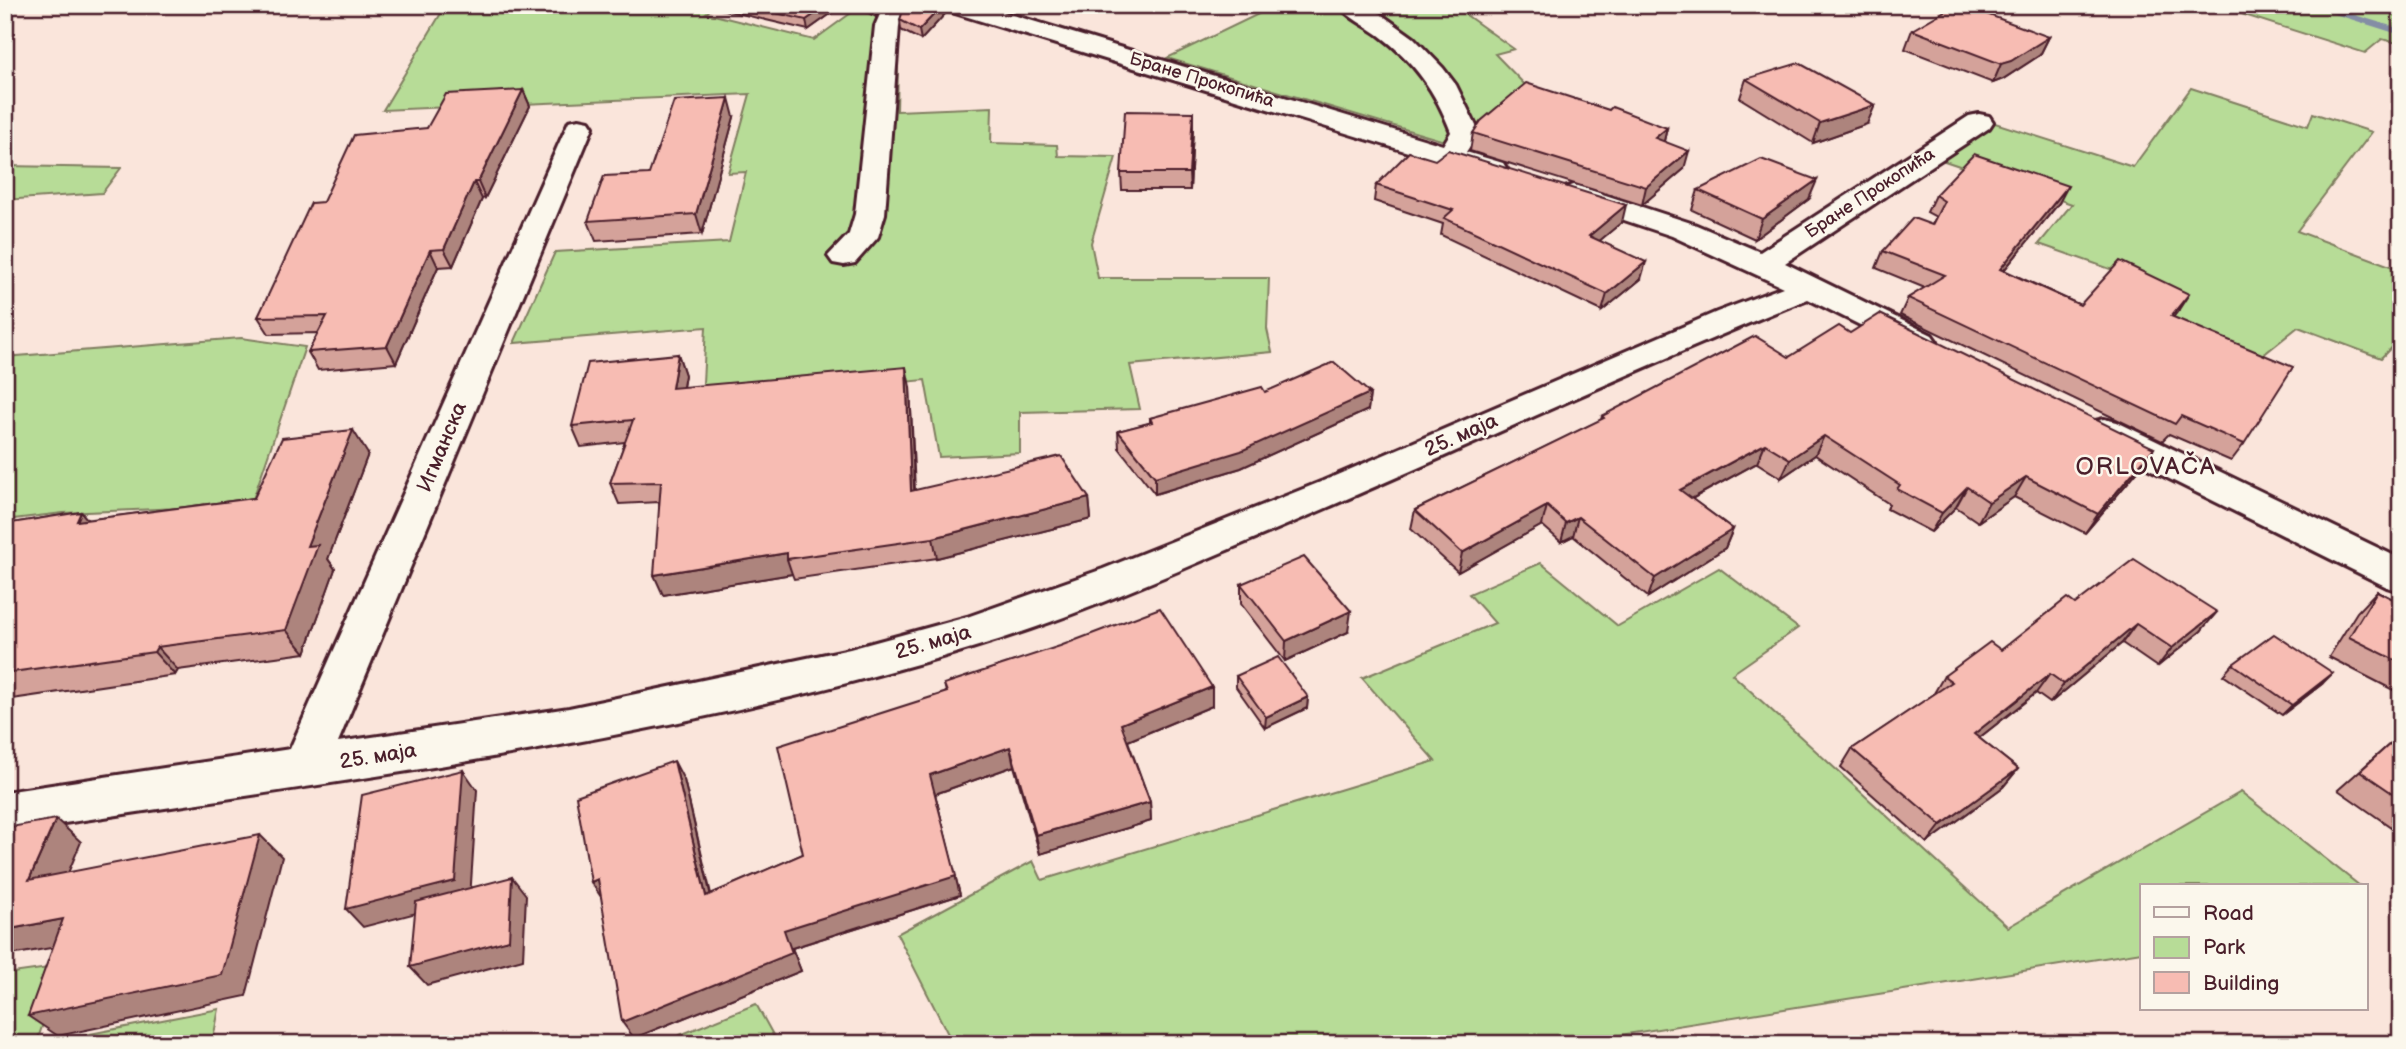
<svg xmlns="http://www.w3.org/2000/svg" width="2406" height="1049" font-family="'Balsamiq Sans',sans-serif">
<rect width="100%" height="100%" fill="#fae5db"/>
<filter id="ink" filterUnits="userSpaceOnUse"><feTurbulence type="fractalNoise" baseFrequency=".0143" numOctaves="2"/><feDisplacementMap in="SourceGraphic" scale="14" xChannelSelector="R" yChannelSelector="G"/><feConvolveMatrix kernelMatrix="1 2 1 2 8 2 1 2 1" color-interpolation-filters="sRGB"/></filter>
<g filter="url(#ink)">
<g fill="#b7dc97" stroke="#807e61" stroke-width="2">
<path d="M446 5H717L706 13 814 40 862 5H910L899 19 897 111 992 107 991 143 1057 145 1058 156 1116 157 1091 243 1098 278H1269L1267 329 1272 352 1130 365 1140 409 1020 412V453L939 457 925 380 702 401 706 327 514 343 555 252 729 242 746 172 728 173 750 94 383 110Z"/>
<path d="M1277 5H1452L1514 49 1495 54 1531 91 1461 146 1167 58Z"/>
<path d="M2213 5H2401V44L2382 39 2365 53Z"/>
<path d="M2191 88 2308 126 2313 113 2372 132 2297 231 2401 270V337L2381 358 2298 327 2263 355 2153 316 2173 291 2039 244 2072 204 1921 153 1989 121 2133 167Z"/>
<path d="M5 166 121 168 102 193 5 200Z"/>
<path d="M241 338 305 347 251 505 63 513 5 520V357Z"/>
<path d="M1541 563 1618 626 1719 568 1798 628 1732 674 2008 927 2241 792 2360 886H2142V952L1564 1044H953L897 934 1033 861 1042 880 1435 761 1362 678 1495 623 1469 594Z"/>
<path d="M63 966 36 1044H5V974Z"/>
<path d="M756 1004 778 1044H658Z"/>
<path d="M219 1009 212 1044H38Z"/>
</g>
<g fill="none" stroke-linecap="round" stroke-linejoin="round">
<path fill="#848da5" fill-rule="evenodd" d="M2306 5H2322L2401 29V35Z"/>
<g stroke="#4a1f2b" stroke-width="6">
<g id="minor">
<path d="M884 5H914L903 15 899 26 885 214 878 237 855 263 844 265 833 263 828 256 849 234 855 214 875 26Z"/>
<path d="M942 5H980L1443 145 1451 132C1436 92 1414 61 1379 35 1367 26 1348 18 1339 5H1368L1414 38 1443 68 1456 85 1479 132 1466 152 1503 163 1507 169 1503 175 1493 178 1483 175 945 10Z"/>
<path d="M1979 114 1989 116 1993 122 1989 128 1785 263 1932 335 1937 342 1932 349 1920 352 1908 349 1808 299C1614 377 1425 468 1232 548 1148 584 1063 621 975 647 663 743 328 782 5 832V792L290 749 569 121 579 119 589 121 593 127 338 742 569 708 850 649 967 617 1103 569 1323 481 1717 312 1783 287 1672 236 1564 200 1559 194 1564 188 1574 185 1584 188 1694 224 1760 252 1969 116Z"/>
<path d="M2104 419 2117 422 2401 559V591L2387 587 2091 440 2086 431 2091 422Z"/>
</g>
</g>
<use href="#minor" fill="#fbf7ec" fill-rule="evenodd"/>
</g>
<g fill="#d4a29a" stroke="#4a1f2b" stroke-width="2">
<path d="M719 5H843L808 30 720 9Z"/>
<path d="M853 5H882L876 17Z"/>
<path d="M906 5H945L946 13 921 40 901 30 900 20Z"/>
<path d="M1912 30 2049 37 2040 55 2003 79 1993 83 1905 49Z"/>
<path d="M1746 79 1867 124 1813 143 1740 98Z"/>
<path d="M523 90 530 106 485 198 482 199 453 266 438 267 396 363 318 370 308 352 318 333 269 334 258 317 323 202 427 128Z"/>
<path d="M1609 110 1667 128 1664 141 1684 169 1642 205 1470 151 1473 133Z"/>
<path d="M734 117 702 234 596 241 588 221 649 174Z"/>
<path d="M1193 128 1190 190H1122L1121 173Z"/>
<path d="M1376 185 1622 222 1599 241 1641 279 1602 311 1441 235 1443 224 1374 201Z"/>
<path d="M1698 190 1809 199 1755 239 1692 210Z"/>
<path d="M1935 195 2059 203 2004 270 2080 305 2178 311 2173 317 2244 444 2231 461 2169 434 2162 441 1900 315 1908 298 1925 288 1876 268 1883 251 1932 225 1936 217 1927 212Z"/>
<path d="M1850 333 2154 448 2141 467 2085 533 2014 497 1978 522 1956 507 1931 532 1887 509 1889 504 1815 455 1781 478 1757 463 1692 499 1733 529 1725 548 1648 597 1573 536 1561 542 1542 525 1458 572 1411 529 1415 510 1601 420 1602 416 1789 357Z"/>
<path d="M678 354 685 375 683 387H910L915 490 1089 498 1091 519 937 558 794 579 792 574 663 595 659 502 619 504 610 483 625 442 581 447 572 426Z"/>
<path d="M1265 392 1370 393 1368 410 1241 468 1155 494 1119 448 1118 431 1150 423V418Z"/>
<path d="M368 454 328 559 335 569 305 653 178 670 175 675 5 700V524L81 512 87 520 254 498Z"/>
<path d="M1241 584 1348 632 1285 661 1241 604Z"/>
<path d="M2377 591 2401 603V694L2329 657 2357 612Z"/>
<path d="M2075 604 2201 631 2157 667 2122 643 2050 703 2036 693 1979 738 2018 769 2003 787 1927 843 1841 767 1852 749 1933 695 1944 676 2001 650Z"/>
<path d="M2233 664 2322 684 2282 715 2223 675Z"/>
<path d="M1236 676 1308 697 1307 708 1265 728 1236 687Z"/>
<path d="M944 684 1212 687V706L1128 741 1150 802 1151 821 1040 854 1014 766 935 794 960 895 792 948 801 971 634 1038 684 780 711 894 803 854 946 692Z"/>
<path d="M2401 734V834L2338 790Z"/>
</g>
<g fill="#ad847d" stroke="#4a1f2b" stroke-width="2">
<path d="M828 5H843L808 30 806 20Z"/>
<path d="M876 5H882L876 17 874 7Z"/>
<path d="M943 5H945L946 13 921 40 919 30Z"/>
<path d="M2049 37 2040 55 2003 79 1993 83 2001 64Z"/>
<path d="M523 90 530 106 485 198 478 182Z"/>
<path d="M729 98 734 117 702 234 696 214Z"/>
<path d="M1875 105 1867 124 1813 143 1820 123Z"/>
<path d="M1193 112V128L1190 190 1189 173Z"/>
<path d="M1667 128 1663 145 1655 138Z"/>
<path d="M1689 151 1684 169 1642 205 1646 187Z"/>
<path d="M1817 180 1809 199 1755 239 1762 219Z"/>
<path d="M474 182 482 199 453 266 444 249Z"/>
<path d="M2068 186 2059 203 1991 286 2000 269Z"/>
<path d="M1626 205 1622 222 1585 253 1589 236Z"/>
<path d="M430 250 438 267 396 363 387 346Z"/>
<path d="M1646 262 1641 279 1602 311 1607 294Z"/>
<path d="M2189 294 2178 311 2160 334 2171 316Z"/>
<path d="M678 354 685 375 679 409 672 388Z"/>
<path d="M906 367 910 387 915 511 911 491Z"/>
<path d="M1370 393 1368 410 1241 468 1155 494V477Z"/>
<path d="M353 430 368 454 328 559 335 569 305 653 286 630 307 546Z"/>
<path d="M1824 436 1815 455 1781 478 1790 459Z"/>
<path d="M1765 444 1757 463 1673 509 1680 490Z"/>
<path d="M2154 448 2141 467 2085 533 2098 514Z"/>
<path d="M2026 477 2014 497 1978 522 1989 502Z"/>
<path d="M1967 487 1956 507 1931 532 1942 513Z"/>
<path d="M1089 498 1091 519 937 558 933 538Z"/>
<path d="M1547 506 1542 525 1458 572 1462 553Z"/>
<path d="M81 512 102 536 77 521Z"/>
<path d="M1578 517 1573 536 1561 542 1566 523Z"/>
<path d="M1733 529 1725 548 1648 597 1655 578Z"/>
<path d="M787 553V559L792 574 663 595 654 575Z"/>
<path d="M1351 611 1348 632 1285 661 1286 641Z"/>
<path d="M2217 612 2201 631 2157 667 2172 648Z"/>
<path d="M2136 624 2122 643 2050 703 2064 684Z"/>
<path d="M157 647 178 670 175 675 154 652Z"/>
<path d="M2333 673 2322 684 2282 715 2292 705Z"/>
<path d="M2050 674 2036 693 1961 752 1974 734Z"/>
<path d="M1212 687V706L1123 743 1121 724Z"/>
<path d="M1308 697 1307 708 1265 728 1266 717Z"/>
<path d="M1010 747 1014 766 935 794 960 895 792 948 801 971 634 1038 622 1022 930 775Z"/>
<path d="M674 761 684 780 715 914 706 896Z"/>
<path d="M2018 769 2003 787 1927 843 1941 825Z"/>
<path d="M463 770 477 790 470 899 363 927 346 909Z"/>
<path d="M1150 802 1151 821 1040 854 1036 835Z"/>
<path d="M56 819 81 842 56 902 29 880Z"/>
<path d="M260 835 282 857 246 996 58 1036 28 1016Z"/>
<path d="M512 877 526 895 523 959 427 985 410 967Z"/>
<path d="M598 879 603 900 591 882Z"/>
<path d="M63 919 91 941 5 956V930Z"/>
</g>
<g fill="#f7bcb3" stroke="#4a1f2b" stroke-width="2">
<path d="M741 5H828L806 20Z"/>
<path d="M906 5H943L919 30 900 20 904 7Z"/>
<path d="M1955 5H1962L2049 37 2011 61 2001 64 1912 30Z"/>
<path d="M1799 63 1875 105 1820 123 1746 79Z"/>
<path d="M1526 83 1609 110 1612 107 1667 128 1655 138 1689 151 1646 187 1473 133 1481 121Z"/>
<path d="M523 90 478 182H474L444 249 430 250 387 346 308 352 327 316 258 317 311 203 323 202 354 135 427 128 446 94Z"/>
<path d="M729 98 696 214 588 221 604 176 649 174 674 101Z"/>
<path d="M1125 111 1193 112 1189 173H1121Z"/>
<path d="M1448 150 1626 205 1589 236 1646 262 1607 294 1444 218 1453 210 1376 185 1409 152 1435 160Z"/>
<path d="M1974 154 2068 186 2000 269 2080 305 2120 261 2189 294 2171 316 2293 367 2244 444 2181 416 2175 424 1908 298 1945 275 1883 251 1913 218 1932 225 1944 201 1935 195Z"/>
<path d="M1761 159 1817 180 1762 219 1698 190Z"/>
<path d="M1880 314 2154 448 2098 514 2026 477 1989 502 1967 487 1942 513 1897 489 1900 485 1824 436 1790 459 1765 444 1680 490 1733 529 1655 578 1578 517 1566 523 1547 506 1462 553 1415 510 1604 418 1602 416 1755 336 1789 357 1839 326 1850 333Z"/>
<path d="M678 354 672 388 906 367 911 491 1061 456 1089 498 933 538 787 559V553L654 575 661 482 610 483 633 420 572 426 588 363Z"/>
<path d="M1334 362 1370 393 1241 451 1155 477 1118 431 1152 422 1150 418 1262 387 1265 392Z"/>
<path d="M353 430 307 546 318 545 286 630 157 647 154 652 5 673V524L81 512 77 521 254 498 282 438Z"/>
<path d="M1304 557 1351 611 1286 641 1241 584Z"/>
<path d="M2134 559 2217 612 2172 648 2136 624 2064 684 2050 674 1974 734 2018 769 1941 825 1852 749 1952 682 1944 676 1990 642 2001 650 2067 598 2075 604Z"/>
<path d="M2377 591 2401 603V663L2349 637Z"/>
<path d="M1160 608 1212 687 1121 724 1150 802 1036 835 1010 747 930 775 956 876 784 930 792 953 622 1022 598 879 591 882 576 796 674 761 706 896 803 854 778 746 947 692 944 684 1060 646Z"/>
<path d="M2274 634 2333 673 2292 705 2233 664Z"/>
<path d="M1278 657 1308 697 1266 717 1236 676Z"/>
<path d="M2401 734V799L2360 771Z"/>
<path d="M463 770 455 881 346 909 362 795Z"/>
<path d="M56 819 29 880 260 835 222 975 28 1016 63 919 5 930V828Z"/>
<path d="M512 877 509 940 410 967 416 902Z"/>
</g>
</g>
<g text-anchor="middle" dominant-baseline="central" stroke-width="5" stroke-linejoin="round" paint-order="stroke">
<g font-size="18" fill="#4a1f2b" stroke="#fbf7ec">
<text transform="translate(1202 80) rotate(17)">Бране Прокопића</text>
<text transform="translate(1870 193) rotate(-33)">Бране Прокопића</text>
</g>
<g font-size="21" fill="#4a1f2b" stroke="#fbf7ec">
<text transform="translate(1461 435) rotate(-24)">25. маја</text>
<text transform="translate(442 447) rotate(-67)">Игманска</text>
<text transform="translate(933 642) rotate(-16)">25. маја</text>
<text transform="translate(378 756) rotate(-9)">25. маја</text>
</g>
<g font-size="24" letter-spacing="2" fill="#4a1f2b" stroke="#fbf7ec">
<text x="2146" y="466">ORLOVAČA</text>
</g>
</g>
<rect width="2406" height="1049" fill="none" stroke="#fbf7ec" stroke-width="28"/>
<rect x="14" y="14" width="2378" height="1021" fill="none" stroke="#4a1f2b" stroke-width="2.5" filter="url(#ink)"/>
<rect x="2140" y="884" width="228" height="126" fill="#fbf7ec" stroke="#b4a19f" stroke-width="2"/>
<rect x="2154" y="907" width="35" height="10" fill="#fbf7ec" stroke="#b4a19f" stroke-width="2"/>
<text x="2203" y="920" font-size="21" fill="#4a1f2b">Road</text>
<rect x="2154" y="937" width="35" height="21" fill="#b7dc97" stroke="#b4a19f" stroke-width="2"/>
<text x="2203" y="954" font-size="21" fill="#4a1f2b">Park</text>
<rect x="2154" y="972" width="35" height="21" fill="#f7bcb3" stroke="#b4a19f" stroke-width="2"/>
<text x="2203" y="990" font-size="21" fill="#4a1f2b">Building</text>
</svg>
